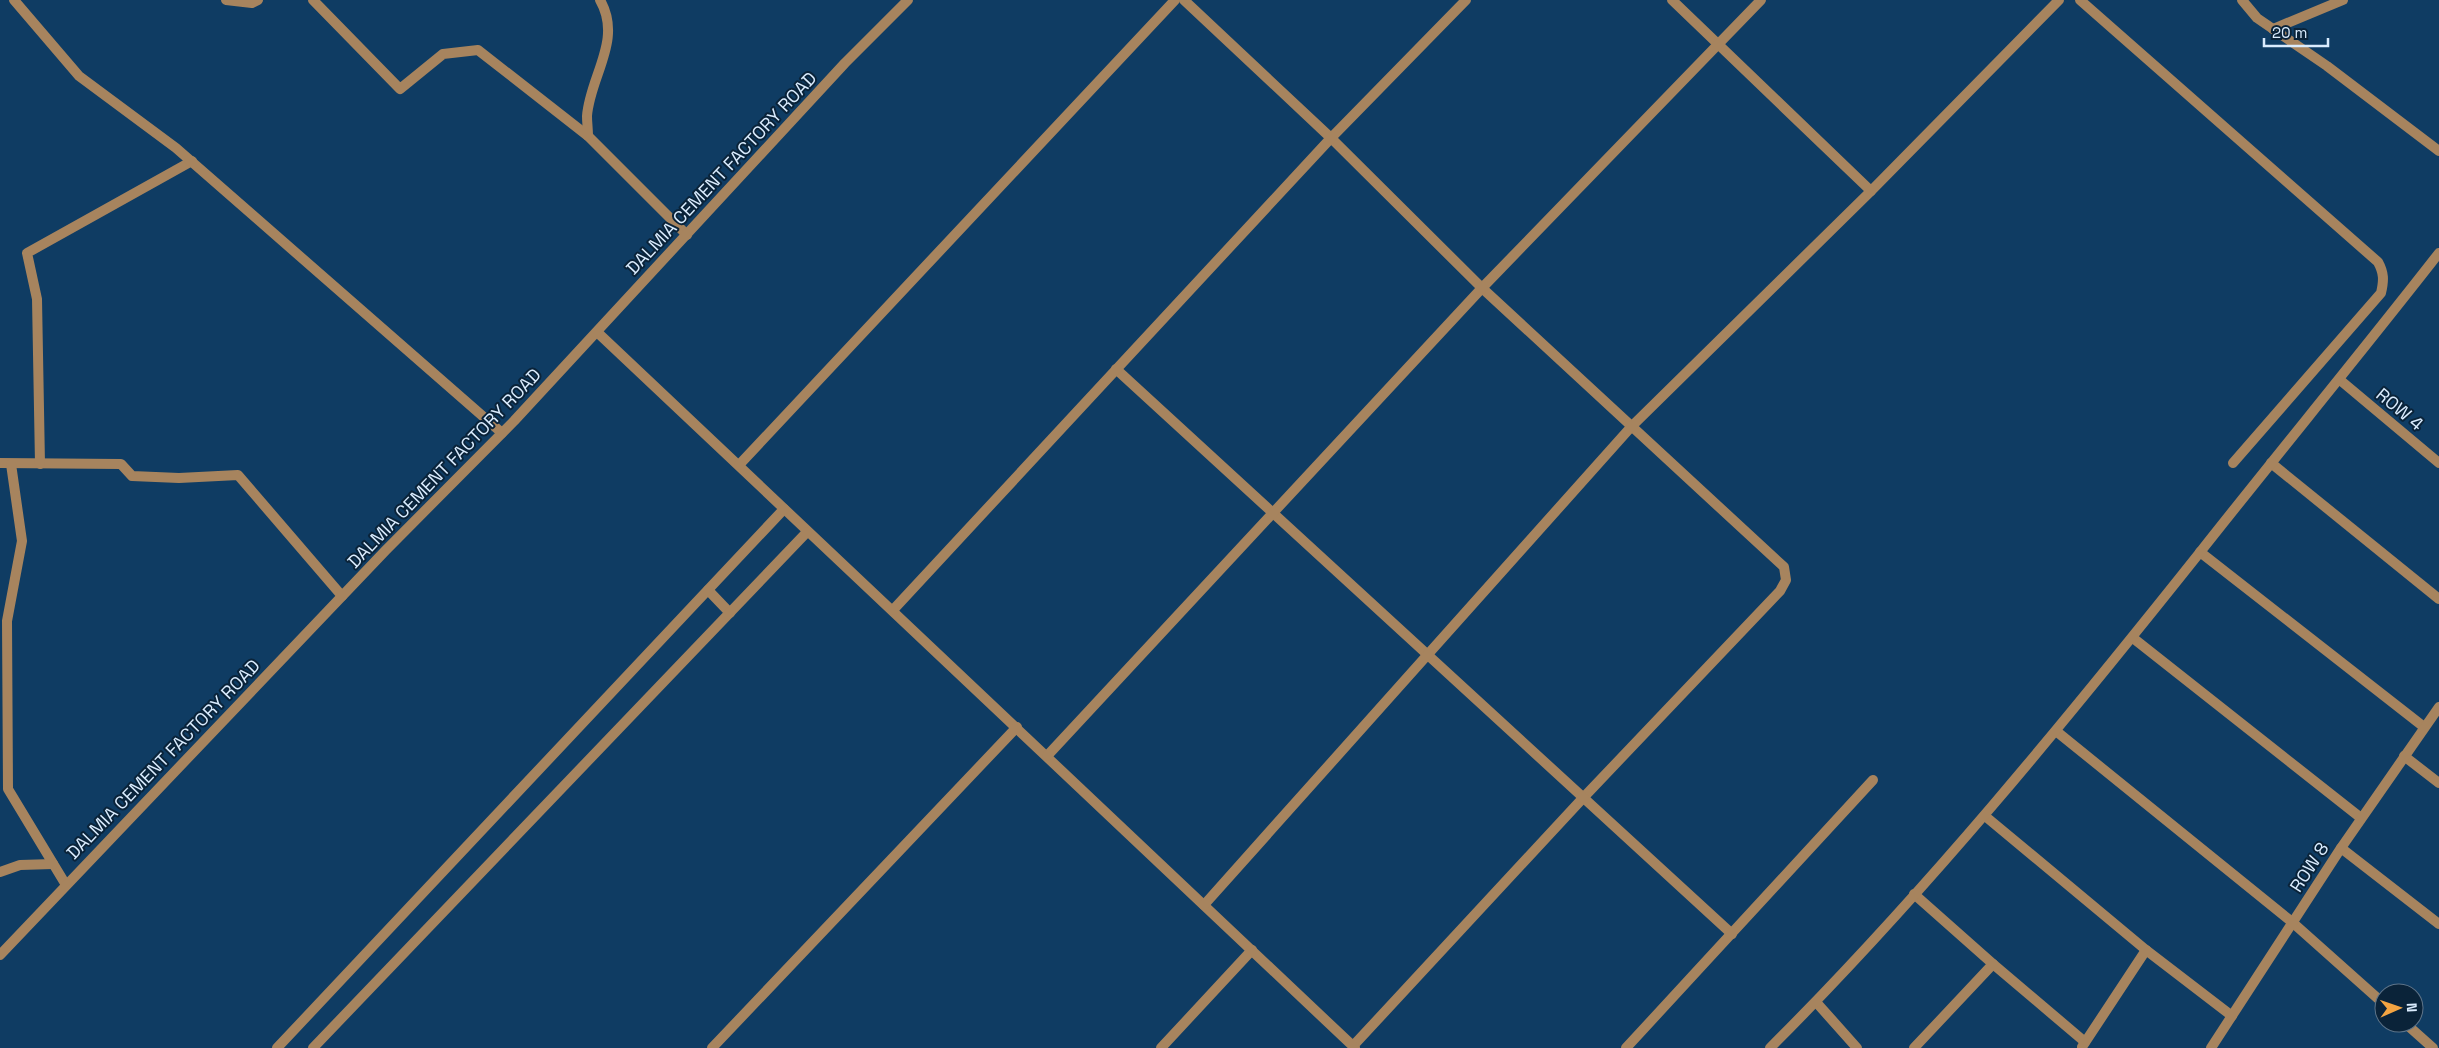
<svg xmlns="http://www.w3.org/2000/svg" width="2439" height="1048" font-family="'Space Grotesk',sans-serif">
<rect width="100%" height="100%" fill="#0f3c63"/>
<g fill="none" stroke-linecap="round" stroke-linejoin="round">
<g stroke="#a7845e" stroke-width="10">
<path d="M2340 380 2439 463"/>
<path d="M0 463 121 464 132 476 179 478 238 475 342 596"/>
<path d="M2271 463 2439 599"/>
<path d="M11 464 22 541 7 621 8 789 66 885"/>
<path d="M40 464 37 299 27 253 192 161"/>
<path d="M2404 756 2439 783"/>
<path d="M0 872 20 865 53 864"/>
</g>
<g stroke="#a7845e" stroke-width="10">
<path d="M14 0 79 76 176 148 502 433"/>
<path d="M226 0 252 3 258 0"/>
<path d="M313 0 400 89 443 54 478 50 588 136 687 235"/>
<path d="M1184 0 1331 138 1482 288 1784 567 1786 580 1780 591 1583 798 1353 1046"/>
<path d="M1672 0 1871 191"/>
<path d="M2080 0 2378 262C2384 273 2384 280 2381 293L2233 463"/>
<path d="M2242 0 2257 18 2327 66 2439 151"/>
<path d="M2273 29 2343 0"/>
<path d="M588 136C588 129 587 123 587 116 590 76 623 40 600 0"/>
<path d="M597 332 1355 1048"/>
<path d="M1116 369 1732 934"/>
<path d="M739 465 1175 0"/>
<path d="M2200 552 2424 727"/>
<path d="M708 590 730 613"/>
<path d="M893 610 1331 138 1466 0"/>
<path d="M2133 638 2361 818"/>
<path d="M2056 731 2292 922 2384 1004"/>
<path d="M1047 756 1482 288 1761 0"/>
<path d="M1985 816 2146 950 2232 1016"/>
<path d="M2341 848 2439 924"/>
<path d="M1914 894 1993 964 2085 1042"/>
<path d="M1204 905 1631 427 1871 191 2059 0"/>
<path d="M0 955 386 550 514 421 845 63 908 0"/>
<path d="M1816 1002 1857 1048"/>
<path d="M2405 1023 2433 1048"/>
<path d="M2082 1047 2146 950"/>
<path d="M277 1048 784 509"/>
<path d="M313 1048 807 532"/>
<path d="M712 1048 1017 727"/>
<path d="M1161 1048 1252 950"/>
<path d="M1626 1048 1873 780"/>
<path d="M1770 1048C1925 893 2064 723 2201 551 2280 451 2361 353 2439 253"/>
<path d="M1914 1048 1993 964"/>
<path d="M2211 1048 2341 848 2439 707"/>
</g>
</g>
<g text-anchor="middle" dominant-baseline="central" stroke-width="4" stroke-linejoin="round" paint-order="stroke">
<g font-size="18" fill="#daecfe" stroke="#0a2339">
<text transform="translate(721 173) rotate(-47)">DALMIA CEMENT FACTORY ROAD</text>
<text transform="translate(2400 409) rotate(40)">ROW 4</text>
<text transform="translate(444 468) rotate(-46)">DALMIA CEMENT FACTORY ROAD</text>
<text transform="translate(163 759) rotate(-46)">DALMIA CEMENT FACTORY ROAD</text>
<text transform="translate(2309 867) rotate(-57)">ROW 8</text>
</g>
</g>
<g transform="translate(2399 1008) rotate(88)"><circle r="24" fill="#0a2339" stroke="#5d7388"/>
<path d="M0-4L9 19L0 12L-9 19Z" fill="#f3a442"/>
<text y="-8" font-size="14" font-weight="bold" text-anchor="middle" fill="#daecfe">N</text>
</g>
<path d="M2264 38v8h64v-8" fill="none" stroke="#daecfe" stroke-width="2.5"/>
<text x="2272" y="38" font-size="15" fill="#daecfe" stroke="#0a2339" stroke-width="4" paint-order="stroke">20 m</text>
</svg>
